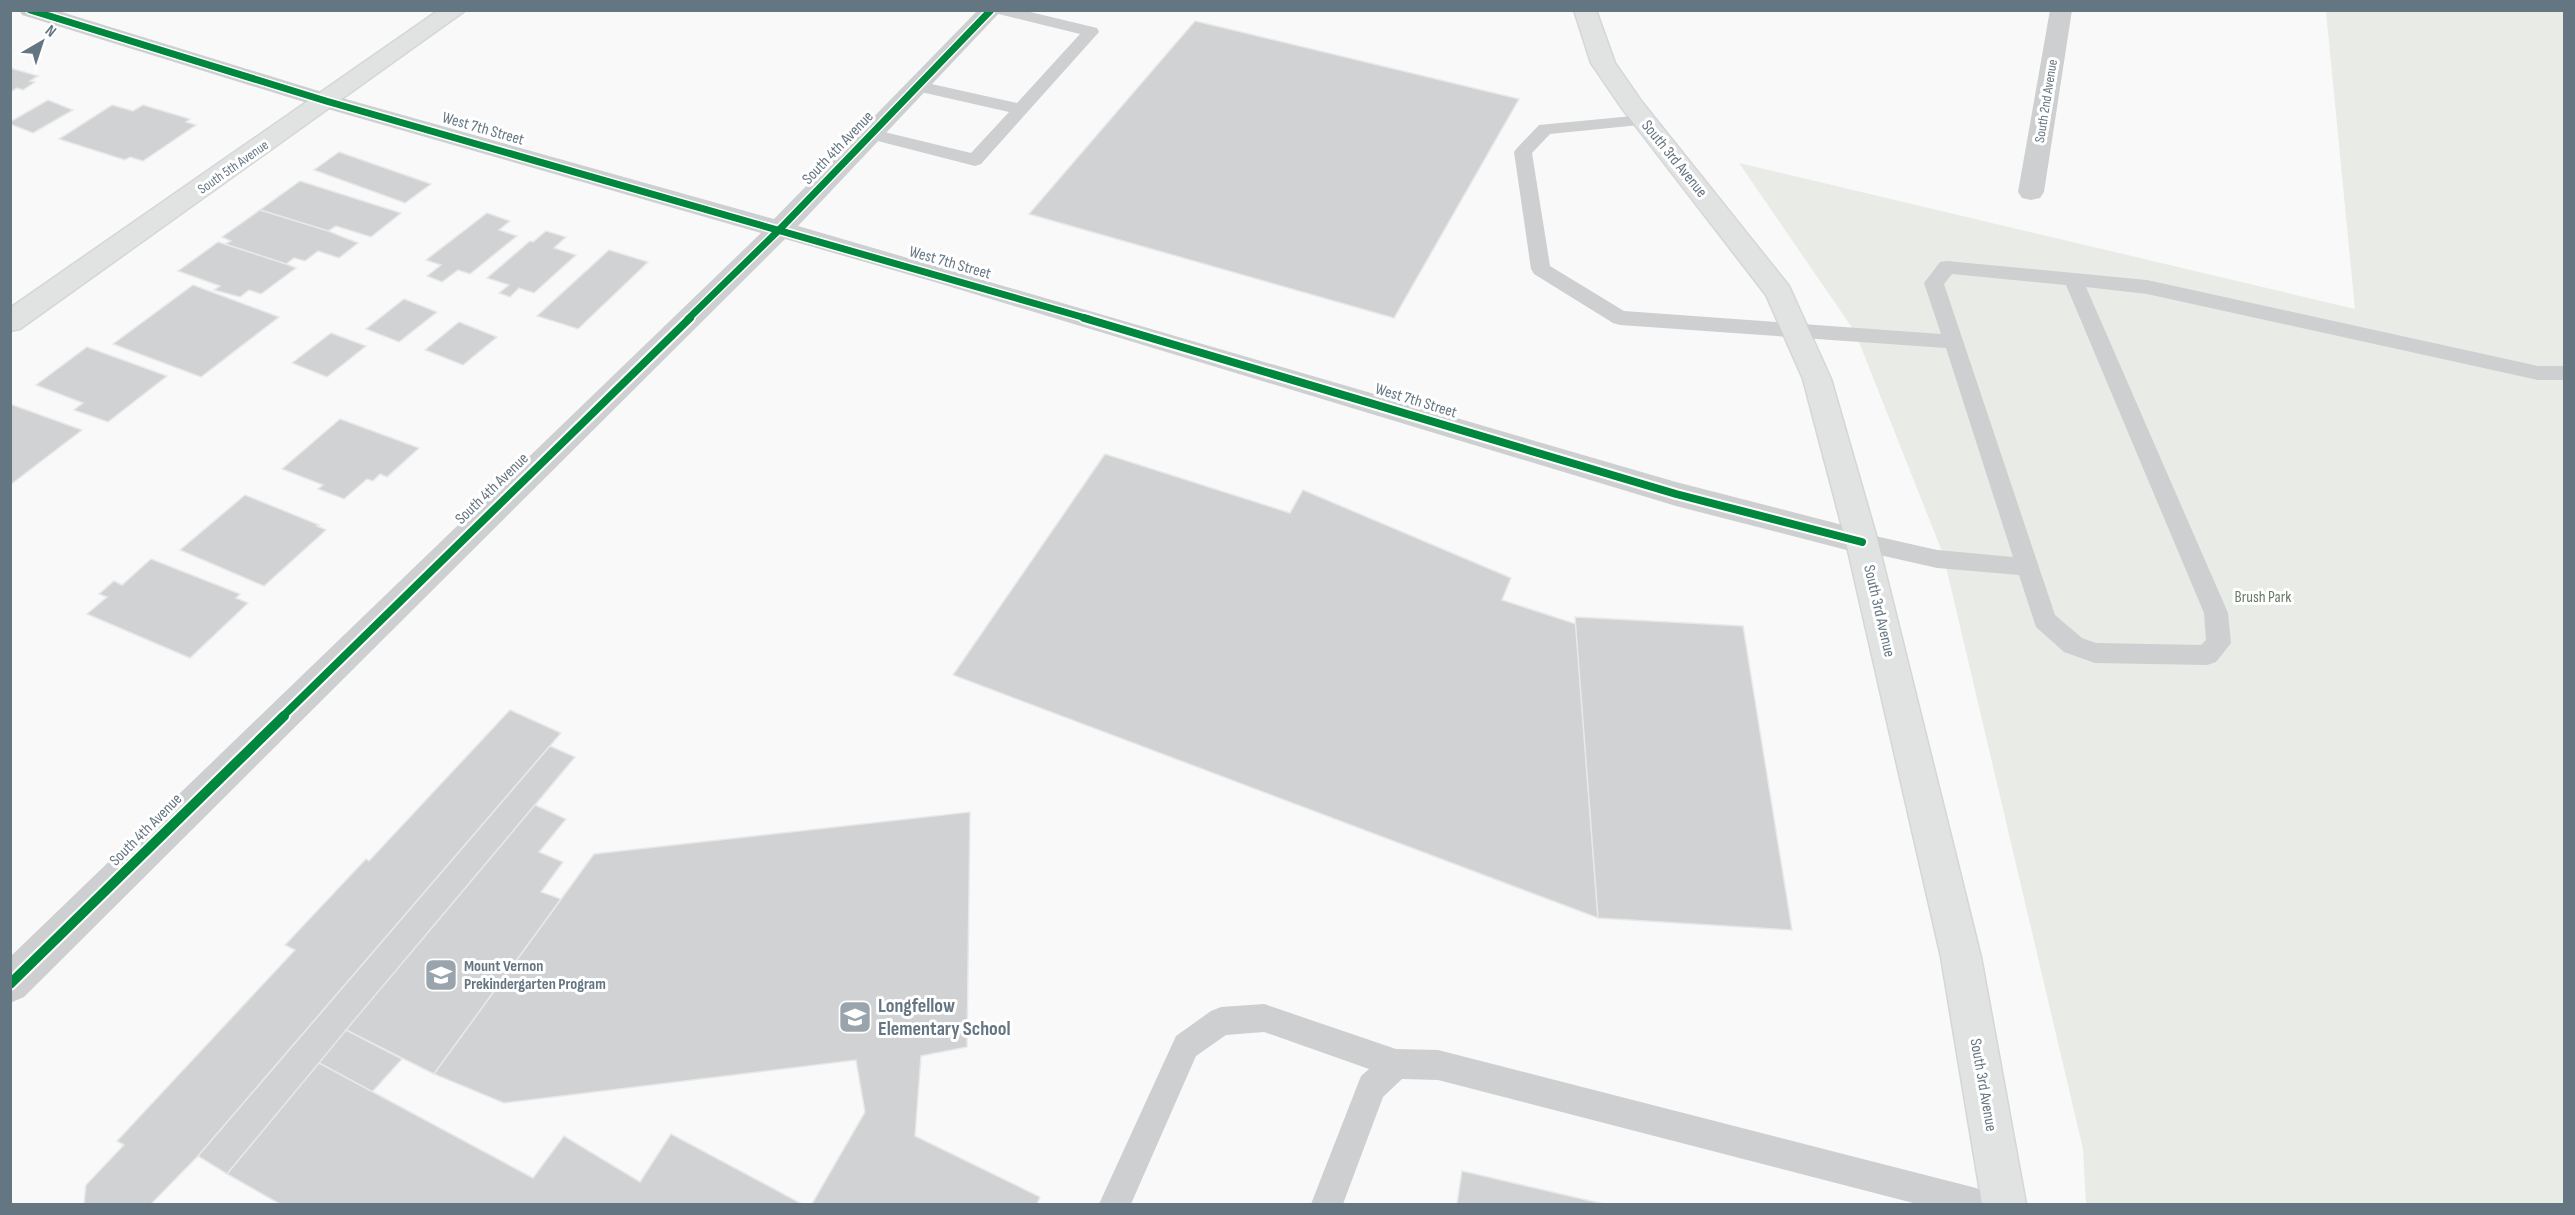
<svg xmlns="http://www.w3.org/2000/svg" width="2575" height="1215" font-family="'Sofia Sans Condensed',sans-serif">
<rect width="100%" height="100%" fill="#f9f9f9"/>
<path fill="#e8ebe6" d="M2326 11H2564V1204H2086L2083 1149 1943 554 1855 332 1739 163 2355 309Z"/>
<g fill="#d0d2d3" stroke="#e8e8e8" stroke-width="1.5">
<path d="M1195 21 1519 99 1394 318 1029 214Z"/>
<path d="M10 68 38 76 30 81 35 82 23 90 17 88 10 92Z"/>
<path d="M48 100 73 110 33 133 10 124V122Z"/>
<path d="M112 105 133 111 143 105 190 119 186 122 196 125 143 161 130 157 125 160 59 139Z"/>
<path d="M339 152 431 184 405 203 314 170Z"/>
<path d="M300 181 401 213 371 237 336 226 328 231 260 210Z"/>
<path d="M260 210 328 231 358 243 339 258 318 251 305 261 294 258 286 264 225 244 231 241 222 237Z"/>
<path d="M487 213 510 221 499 230 517 236 470 274 458 270 442 282 427 276 441 265 426 260Z"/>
<path d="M546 231 566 237 554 248 576 255 534 293 519 288 510 297 499 293 509 285 487 278 530 241 533 242Z"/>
<path d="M218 242 286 264 296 268 261 294 249 290 240 297 214 290 220 286 178 271Z"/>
<path d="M609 250 648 262 578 329 537 316Z"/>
<path d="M193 285 279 317 201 377 113 344Z"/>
<path d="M404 299 437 312 399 342 366 329Z"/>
<path d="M459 322 497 337 463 365 425 350Z"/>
<path d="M331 333 366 346 327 377 292 363Z"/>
<path d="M87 347 167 376 108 422 74 410 83 403 36 385Z"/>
<path d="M10 404 82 430 10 485Z"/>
<path d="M340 419 419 448 387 477 380 474 373 481 367 479 344 499 318 489 323 485 282 469Z"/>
<path d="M1105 454 1290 513 1303 490 1511 578 1502 600 1576 624 1598 918 953 675Z"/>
<path d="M245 495 319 525 317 526 326 530 264 586 180 550Z"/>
<path d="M151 559 240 594 236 598 248 603 190 658 87 614 107 597 99 594 114 581 122 585Z"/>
<path d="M1575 617 1743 626 1792 930 1598 918Z"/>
<path d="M510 710 561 733 198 1156 151 1204H84L86 1185 124 1145 117 1141 295 950 285 945 366 859 369 861Z"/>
<path d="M550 746 575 757 227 1174 198 1156Z"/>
<path d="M535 805 566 819 539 852 563 862 541 892 561 899 434 1074 346 1030Z"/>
<path d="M970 812 967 1047 921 1056 915 1136 1040 1197 1037 1204H812L865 1112 856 1060 504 1103 434 1074 594 854Z"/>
<path d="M346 1030 402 1059 372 1092 319 1063Z"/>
<path d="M319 1063 533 1178 564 1136 640 1182 671 1134 802 1204H280L227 1174Z"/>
<path d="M1462 1171 1604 1204H1457Z"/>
</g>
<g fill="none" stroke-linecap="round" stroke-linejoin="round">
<g stroke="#d5d6d7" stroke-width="3">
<g id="secondary">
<path d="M439 10H466L20 329 10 331V308Z"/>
<path d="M1574 10H1596L1615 63 1642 102 1789 286 1831 379 1878 542 1981 957 2026 1204H1982L1941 957 1846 542 1803 379 1766 295 1621 107 1591 63Z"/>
</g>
</g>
<g fill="#cecfd0" fill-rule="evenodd">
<path d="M992 10H1022L1097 28 1099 32 981 164 975 166 866 138 863 134 866 130 872 129 971 153 1009 112 912 90 909 86 912 82 918 81 1017 103 1080 34 994 13Z"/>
<path d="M1643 115 1649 116 1652 120 1649 124 1550 134 1532 153 1550 266 1624 311 1941 334 1924 283 1940 262 1947 261 2147 280 2538 366H2564V380H2538L2147 294 2086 287 2228 613 2231 643 2216 662 2207 665 2095 663 2064 652 2036 627 2019 575 1937 568 1862 551 1854 548 1850 542 1854 536 1862 533 1937 550 2013 557 1946 348 1620 325 1613 323 1534 274 1531 269 1514 152 1517 148 1539 125ZM1952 274 2066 285 2204 613 2206 640 2201 645 2096 643 2082 638 2055 615 1944 284Z"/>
<path d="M1264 1004 1396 1049 1438 1050 1976 1188 1987 1193 1992 1204H1917L1438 1080 1402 1079 1383 1097 1343 1204H1311L1361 1076 1369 1069 1264 1032 1226 1035 1196 1056 1131 1204H1099L1176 1036 1211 1011 1221 1007Z"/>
</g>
<g fill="#cecfd0" fill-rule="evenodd">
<path d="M19 10H55L335 96 774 219 978 10H1002L798 226 1676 482 1862 530 1873 533 1878 542 1873 551 1862 554 1676 506 938 283 785 239 24 997 10 1003V957L761 233 317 106 22 15Z"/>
<path d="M2050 10H2072L2044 192 2040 198 2031 200 2022 198 2018 192Z"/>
</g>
<use href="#secondary" fill="#e1e2e2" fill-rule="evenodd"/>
<g stroke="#fff" stroke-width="10">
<g id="cycleway-far2">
<path d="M30 10 326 101 1089 319"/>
<path d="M688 319 779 230 991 10"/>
</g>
</g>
<g stroke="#fff" stroke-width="12">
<g id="cycleway-far1">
<path d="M1084 318 1676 494 1862 542"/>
<path d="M282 717 690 318"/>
</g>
</g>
<g stroke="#fff" stroke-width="14">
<path id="cycleway" d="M10 984 284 716"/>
</g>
<use href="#cycleway-far2" stroke="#00873e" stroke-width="7"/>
<use href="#cycleway-far1" stroke="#00873e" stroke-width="8"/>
<use href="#cycleway" stroke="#00873e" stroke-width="10"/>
</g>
<defs>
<g id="school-square" transform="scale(1.725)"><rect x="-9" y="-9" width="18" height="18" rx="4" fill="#99a4ac" stroke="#fff"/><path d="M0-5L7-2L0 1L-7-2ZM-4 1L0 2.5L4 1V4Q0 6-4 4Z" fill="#fff"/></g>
</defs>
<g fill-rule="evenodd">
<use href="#school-square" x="441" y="975"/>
<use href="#school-square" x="855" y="1017"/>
</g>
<g text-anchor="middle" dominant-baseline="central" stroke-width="6" stroke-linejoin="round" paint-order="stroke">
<g font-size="14" fill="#657683" stroke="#fff">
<text transform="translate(2046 101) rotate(-81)">South 2nd Avenue</text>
<text transform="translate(233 167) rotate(-35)">South 5th Avenue</text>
</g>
<g font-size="16" fill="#657683" stroke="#fff">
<text transform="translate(483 129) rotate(16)">West 7th Street</text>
<text transform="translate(838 148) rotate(-46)">South 4th Avenue</text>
<text transform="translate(1674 159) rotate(51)">South 3rd Avenue</text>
<text transform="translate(950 263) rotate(16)">West 7th Street</text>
<text transform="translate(1416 401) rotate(17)">West 7th Street</text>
<text transform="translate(492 489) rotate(-44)">South 4th Avenue</text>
<text transform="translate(1879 611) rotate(77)">South 3rd Avenue</text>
<text transform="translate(146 830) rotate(-45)">South 4th Avenue</text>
<text transform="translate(1983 1085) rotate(80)">South 3rd Avenue</text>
</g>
<g font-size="16" fill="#687a64" stroke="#fff">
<text x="2263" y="597">Brush Park</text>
</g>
<g font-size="16" font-weight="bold" fill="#657683" stroke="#fff" text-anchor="start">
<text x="464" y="966">Mount Vernon<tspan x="464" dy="18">Prekindergarten Program</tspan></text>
</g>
<g font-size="20" font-weight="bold" fill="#657683" stroke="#fff" text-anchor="start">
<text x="878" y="1006">Longfellow<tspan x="878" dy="23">Elementary School</tspan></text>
</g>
</g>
<rect width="2575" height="1215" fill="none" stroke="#657683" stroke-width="24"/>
<g transform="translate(42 42) rotate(39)" stroke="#ffffff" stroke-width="4.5" paint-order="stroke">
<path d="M0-4.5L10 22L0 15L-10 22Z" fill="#657683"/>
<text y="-9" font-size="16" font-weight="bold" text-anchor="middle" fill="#657683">N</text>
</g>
</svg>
